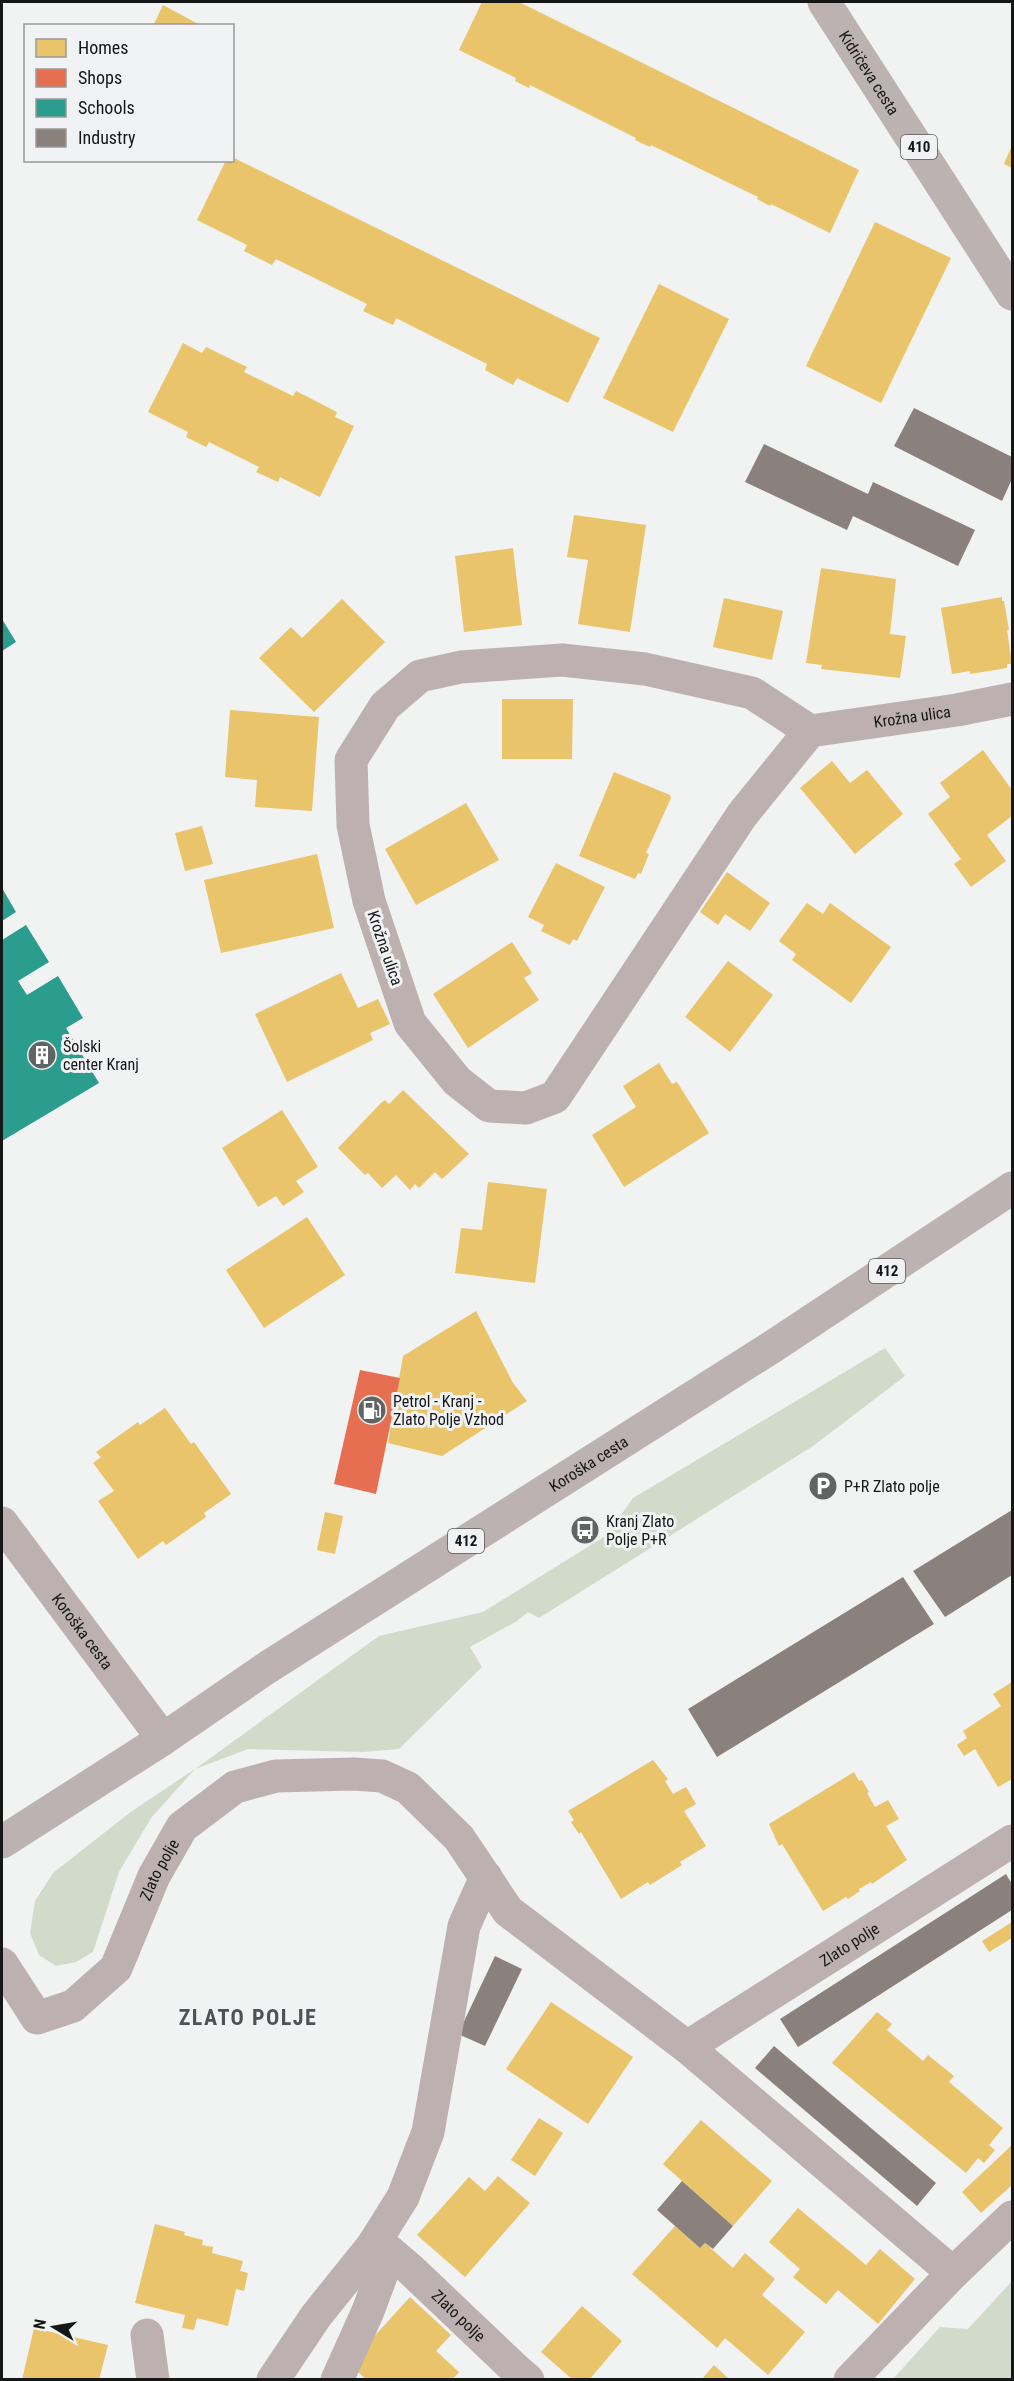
<svg xmlns="http://www.w3.org/2000/svg" width="1014" height="2381" font-family="'Roboto Condensed',sans-serif">
<rect width="100%" height="100%" fill="#f1f2f2"/>
<g fill="#d2daca">
<path d="M885 1348 905 1376 813 1446 539 1618 528 1612 517 1621 470 1647 482 1667 399 1749 363 1752 248 1749 195 1769 151 1818 119 1872 93 1952 76 1962 56 1966 39 1955 30 1933 35 1901 53 1873 132 1811 195 1769 379 1636 483 1612 607 1535 633 1498Z"/>
<path d="M1012 2281V2379H893L940 2327 968 2329Z"/>
</g>
<g fill="#e9c46a">
<path d="M482 2H519L859 170 830 233 771 204 770 206 757 199 758 197 651 145 650 147 635 140 636 138 530 85 529 88 515 81 516 78 459 50Z"/>
<path d="M163 5 202 26H153Z"/>
<path d="M1012 145V168L1004 164Z"/>
<path d="M232 157 600 338 568 403 517 378 513 385 485 370 487 364 396 318 393 325 363 311 367 304 276 259 272 265 244 251 247 245 197 220 226 160H232Z"/>
<path d="M875 222 951 258 881 403 806 366Z"/>
<path d="M659 284 729 319 673 432 603 398Z"/>
<path d="M183 343 202 353 206 347 247 367 244 372 293 396 296 391 337 412 335 417 354 426 320 497 280 477 278 482 256 472 259 467 209 442 206 447 186 437 188 432 148 412Z"/>
<path d="M574 515 646 525 630 632 578 624 588 560 567 557Z"/>
<path d="M513 548 522 625 464 632 455 556Z"/>
<path d="M821 568 896 579 890 634 906 636 900 678 821 669 822 665 806 663Z"/>
<path d="M1002 597V601H1004L1009 630H1007L1012 664H1007V668L995 670 970 674V671L952 674 941 608Z"/>
<path d="M724 598 783 611 772 660 713 647Z"/>
<path d="M342 599 385 642 314 712 259 658 291 627 302 638Z"/>
<path d="M502 699H573L572 759H502Z"/>
<path d="M230 710 319 717 312 811 255 807 257 780 225 777Z"/>
<path d="M983 750 1012 790V816L987 835 1006 861 971 887 954 864 961 859 928 814 950 797 940 783Z"/>
<path d="M832 761 850 783 867 770 903 814 855 854 800 788Z"/>
<path d="M614 772 670 795 671 798 646 853 649 854 641 874 638 873 635 879 579 856Z"/>
<path d="M466 803 499 860 416 905 385 849Z"/>
<path d="M202 826 213 864 185 871 175 833Z"/>
<path d="M317 854 334 928 221 953 204 880Z"/>
<path d="M556 863 605 887 577 941 573 939 570 945 541 931 544 925 528 917Z"/>
<path d="M727 872 770 903 750 931 725 914 718 925 700 912Z"/>
<path d="M807 903 823 914 830 903 891 947 851 1003 792 960 796 954 779 941Z"/>
<path d="M512 942 532 973 524 978 539 1000 468 1048 433 994Z"/>
<path d="M728 961 773 995 730 1052 685 1017Z"/>
<path d="M341 973 358 1008 378 999 390 1024 370 1033 373 1040 287 1082 255 1014Z"/>
<path d="M659 1063 672 1084 677 1082 709 1133 624 1187 592 1135 636 1107 623 1086Z"/>
<path d="M403 1090 469 1154 442 1179 435 1172 419 1188 415 1184 410 1190 396 1175 382 1188 368 1173 365 1175 338 1148 381 1103 385 1100 389 1104Z"/>
<path d="M282 1110 318 1167 296 1181 304 1192 283 1206 276 1196 258 1207 222 1148Z"/>
<path d="M488 1182 547 1189 535 1283 455 1273 461 1228 482 1230Z"/>
<path d="M307 1217 345 1275 264 1328 226 1270Z"/>
<path d="M476 1311 513 1383 527 1401 442 1456 388 1443 403 1356Z"/>
<path d="M165 1408 191 1444 194 1442 231 1494 204 1513 206 1517 166 1545 163 1541 138 1559 98 1501 114 1491 93 1463 101 1457 96 1452 138 1422 140 1425Z"/>
<path d="M325 1512 343 1516 335 1554 317 1550Z"/>
<path d="M1012 1682V1779L998 1787 975 1749 964 1756 957 1745 967 1738 963 1731 1001 1706 993 1694Z"/>
<path d="M653 1760 668 1779 665 1781 673 1794 686 1787 696 1804 684 1811 706 1846 680 1862 682 1865 650 1885 648 1882 621 1899 581 1832 579 1834 571 1822 574 1820 568 1811Z"/>
<path d="M854 1772 859 1781 862 1780 869 1792 867 1793 875 1807 888 1800 899 1819 886 1826 907 1860 872 1884 871 1882 859 1889 860 1891 848 1899 846 1897 823 1911 782 1844 779 1846 769 1824Z"/>
<path d="M1012 1922V1938L989 1952 982 1941Z"/>
<path d="M551 2002 633 2057 588 2124 506 2069Z"/>
<path d="M877 2012 892 2024 887 2030 923 2061 928 2055 954 2076 949 2082 1003 2128 989 2145 995 2150 984 2163 978 2158 966 2173 832 2063Z"/>
<path d="M539 2118 563 2133 535 2176 511 2160Z"/>
<path d="M701 2120 772 2181 733 2226 663 2164Z"/>
<path d="M1012 2145V2185L981 2213 962 2192Z"/>
<path d="M498 2176 530 2203 465 2277 417 2235 469 2177 485 2191Z"/>
<path d="M798 2208 866 2265 880 2249 915 2279 878 2324 838 2290 826 2304 793 2277 800 2269 769 2242Z"/>
<path d="M155 2224 185 2232 184 2235 203 2240 202 2245 213 2247 212 2253 243 2261 240 2271 248 2273 244 2291 236 2289 228 2326 197 2318 194 2330 182 2328 185 2315 135 2303Z"/>
<path d="M675 2226 700 2248 705 2243 733 2268 745 2253 775 2279 762 2295 805 2332 768 2375 725 2338 717 2348 632 2274Z"/>
<path d="M410 2297 451 2335 436 2351 459 2372 452 2380H367L349 2364Z"/>
<path d="M582 2306 622 2341 589 2380H573L541 2352Z"/>
<path d="M34 2328 108 2345 99 2380H22Z"/>
<path d="M714 2365 730 2380H701Z"/>
</g>
<path fill="#e76f51" d="M360 1370 400 1378 376 1494 334 1484Z"/>
<g fill="#2a9d8f">
<path d="M2 619 16 642 2 651Z"/>
<path d="M2 888 16 912 2 921Z"/>
<path d="M26 925 49 962 18 981 27 995 58 976 83 1018 66 1028 99 1083 2 1141V940Z"/>
</g>
<g fill="#8a817c">
<path d="M914 408 1012 457V479L1002 501 894 446Z"/>
<path d="M764 444 868 494 873 482 975 530 958 566 853 516 847 530 745 482Z"/>
<path d="M1012 1510V1575L945 1617 913 1571Z"/>
<path d="M903 1577 934 1624 717 1757 688 1709Z"/>
<path d="M1006 1874 1012 1884V1910L798 2047 780 2019Z"/>
<path d="M495 1956 522 1969 485 2046 458 2034Z"/>
<path d="M774 2046 936 2183 917 2206 755 2068Z"/>
<path d="M682 2181 733 2226 713 2249 705 2243 700 2248 657 2210Z"/>
</g>
<g fill="none" stroke-linecap="round" stroke-linejoin="round">
<g stroke="#bcb1b0" stroke-width="33">
<path id="s1" d="M810 731 742 815 555 1097 526 1108 489 1106 457 1081 410 1023 369 901 353 825 351 760 385 706 420 676 461 667 562 660 645 669 752 693 810 731 957 710 1012 699"/>
<path id="s2" d="M2 1523 163 1739"/>
<path id="s3" d="M2 1964 37 2018 73 2006 116 1968 154 1876 182 1827 235 1787 276 1776 354 1774 382 1776 408 1788 459 1838 508 1911 687 2047 953 2273"/>
<path id="s4" d="M687 2047 1012 1841"/>
<path id="s5" d="M373 2245 390 2252 410 2269 511 2365 528 2380"/>
<path d="M147 2335 153 2380"/>
<path d="M273 2380 316 2316 373 2245 403 2197 428 2132 464 1926 486 1877"/>
<path d="M337 2380 368 2311 390 2252"/>
<path d="M850 2380 953 2273 1012 2217"/>
</g>
<g stroke="#bdb2b2" stroke-width="33">
<path id="s6" d="M824 2 1012 294"/>
<path id="s7" d="M2 1842 163 1739 268 1667 772 1347 1012 1188"/>
</g>
</g>
<defs>
<g id="building-disc" transform="scale(1.5)"><circle r="9.5" fill="#626363" stroke="#f0f2f3"/><path d="M-4-6H4V6H1V3H-1V6H-4ZM-2.5-4.3h1.7v1.8h-1.7ZM.8-4.3h1.7v1.8H.8ZM-2.5-1h1.7V.8h-1.7ZM.8-1h1.7V.8H.8Z" fill="#fff"/></g>
<g id="fuel-disc" transform="scale(1.5)"><circle r="9.5" fill="#626363" stroke="#f0f2f3"/><path d="M-5.5-6h7V0h2V4h1.3V-2.5L3-4.5l.8-.8L6-3V5H2.5V1h-1V6h-7ZM-4.2-4.7v3.2H.2V-4.7Z" fill="#fff"/></g>
<g id="parking-disc" transform="scale(1.5)"><circle r="9.5" fill="#626363" stroke="#f0f2f3"/><path d="M-3.5-5.5H1a3.5 3.5 0 0 1 0 7H-1V5.5H-3.5ZM-1-3.4V-.6H.8a1.4 1.4 0 0 0 0-2.8Z" fill="#fff"/></g>
<g id="bus-disc" transform="scale(1.5)"><circle r="9.5" fill="#626363" stroke="#f0f2f3"/><path d="M-5-6H5V4H4V6H2V4H-2V6H-4V4H-5ZM-3.5-4V0h7V-4ZM-3.5 1.2v1.5H-2V1.2ZM2 1.2v1.5H3.5V1.2Z" fill="#fff"/></g>
</defs>
<g fill-rule="evenodd">
<use href="#building-disc" x="42" y="1055"/>
<use href="#fuel-disc" x="372" y="1410"/>
<use href="#parking-disc" x="823" y="1486"/>
<use href="#bus-disc" x="585" y="1530"/>
</g>
<g text-anchor="middle" dominant-baseline="central" stroke-width="6" stroke-linejoin="round" paint-order="stroke">
<g fill="#f0f2f3" stroke="#575858" stroke-width="1.5">
<rect x="901" y="135" width="36" height="24" rx="4.5"/>
<rect x="869" y="1259" width="36" height="24" rx="4.5"/>
<rect x="448" y="1529" width="36" height="24" rx="4.5"/>
</g>
<g font-size="15" font-weight="bold" fill="#151616">
<text x="919" y="147">410</text>
<text x="887" y="1271">412</text>
<text x="466" y="1541">412</text>
</g>
<g font-size="16" fill="#151616" stroke="#f0f2f3">
<text stroke="none"><textPath href="#s6" startOffset="84">Kidričeva cesta</textPath></text>
<text stroke="none"><textPath href="#s1" startOffset="1520">Krožna ulica</textPath></text>
<text transform="translate(385 948) rotate(71)">Krožna ulica</text>
<text stroke="none"><textPath href="#s7" startOffset="698">Koroška cesta</textPath></text>
<text stroke="none"><textPath href="#s2" startOffset="135">Koroška cesta</textPath></text>
<text stroke="none"><textPath href="#s3" startOffset="267">Zlato polje</textPath></text>
<text stroke="none"><textPath href="#s4" startOffset="192">Zlato polje</textPath></text>
<text stroke="none"><textPath href="#s5" startOffset="112">Zlato polje</textPath></text>
</g>
<g font-size="16" fill="#151616" stroke="#f0f2f3" text-anchor="start">
<text x="63" y="1046">Šolski<tspan x="63" dy="18">center Kranj</tspan></text>
<text x="393" y="1401">Petrol - Kranj -<tspan x="393" dy="18">Zlato Polje Vzhod</tspan></text>
<text x="844" y="1486">P+R Zlato polje</text>
<text x="606" y="1521">Kranj Zlato<tspan x="606" dy="18">Polje P+R</tspan></text>
</g>
<g font-size="22" font-weight="bold" letter-spacing="1.5" fill="#505153" stroke="#f0f2f3">
<text x="248" y="2017">ZLATO POLJE</text>
</g>
</g>
<rect width="1014" height="2381" fill="none" stroke="#151616" stroke-width="6"/>
<rect x="24" y="24" width="210" height="138" fill="#f0f2f3" stroke="#989a9b" stroke-width="1.5"/>
<rect x="36" y="39" width="30" height="18" fill="#e9c46a" stroke="#989a9b" stroke-width="1.5"/>
<text x="78" y="54" font-size="18" fill="#151616">Homes</text>
<rect x="36" y="69" width="30" height="18" fill="#e76f51" stroke="#989a9b" stroke-width="1.5"/>
<text x="78" y="84" font-size="18" fill="#151616">Shops</text>
<rect x="36" y="99" width="30" height="18" fill="#2a9d8f" stroke="#989a9b" stroke-width="1.5"/>
<text x="78" y="114" font-size="18" fill="#151616">Schools</text>
<rect x="36" y="129" width="30" height="18" fill="#8a817c" stroke="#989a9b" stroke-width="1.5"/>
<text x="78" y="144" font-size="18" fill="#151616">Industry</text>
<g transform="translate(54 2327) rotate(281)" stroke="#f0f2f3" stroke-width="4.5" paint-order="stroke">
<path d="M0-4.5L10 22L0 15L-10 22Z" fill="#151616"/>
<text y="-9" font-size="16" font-weight="bold" text-anchor="middle" fill="#151616">N</text>
</g>
</svg>
